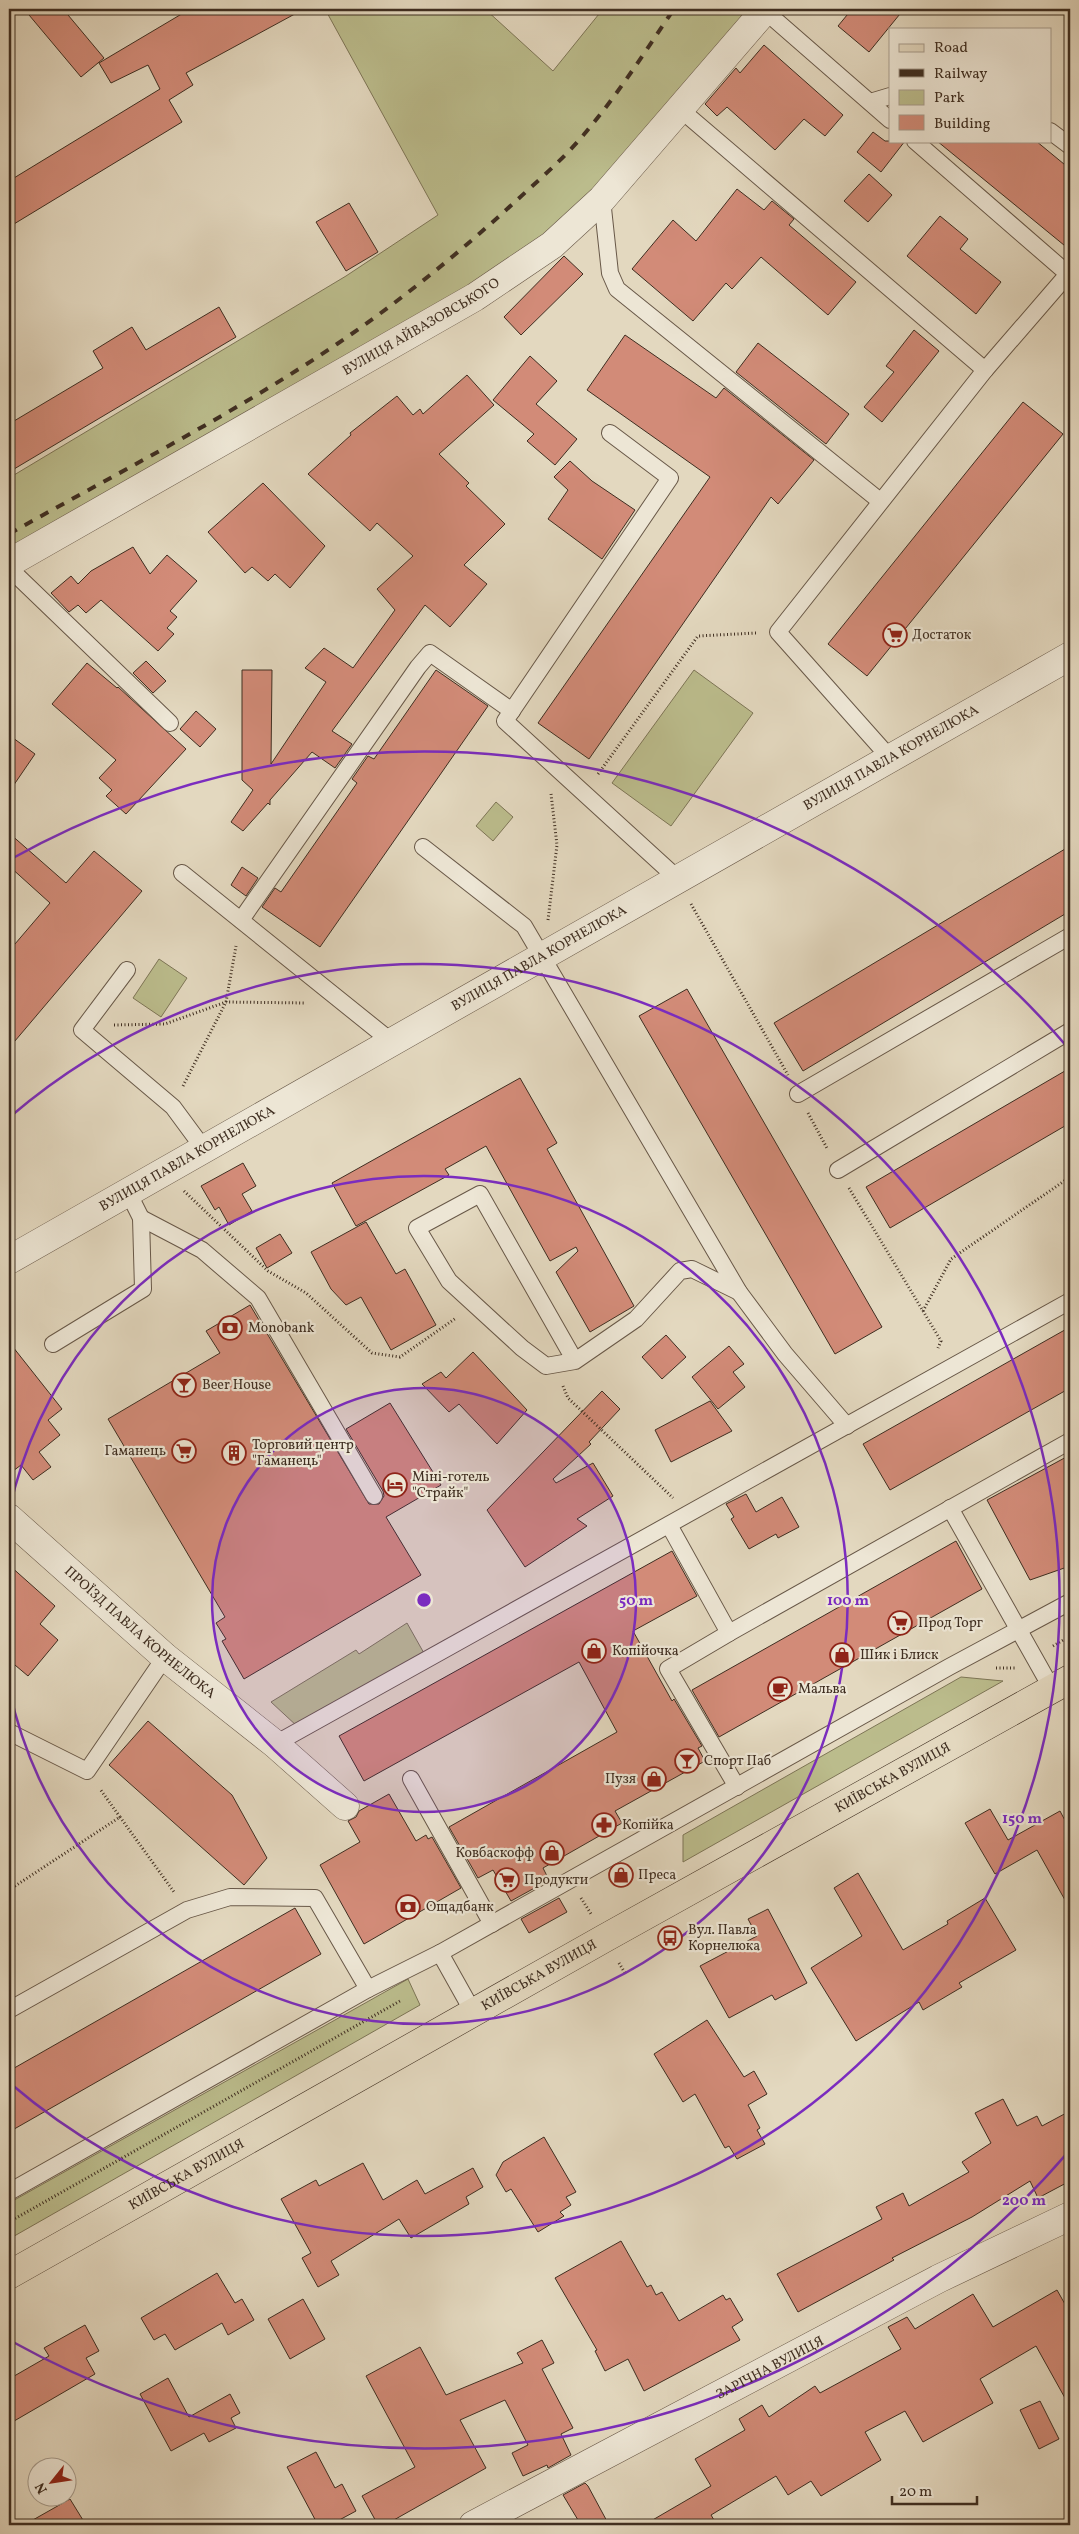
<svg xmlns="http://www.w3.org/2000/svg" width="1079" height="2534" font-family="Vollkorn,serif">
<rect width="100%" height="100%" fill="#e3d8bf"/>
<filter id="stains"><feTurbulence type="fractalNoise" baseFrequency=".004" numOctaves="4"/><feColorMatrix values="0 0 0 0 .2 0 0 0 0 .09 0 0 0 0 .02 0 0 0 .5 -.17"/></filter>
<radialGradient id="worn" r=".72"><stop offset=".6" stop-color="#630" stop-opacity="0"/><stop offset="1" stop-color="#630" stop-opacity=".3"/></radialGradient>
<g fill="#bbbc8c" stroke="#7d7556">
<path d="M325 9H485L553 71 603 9H766L552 245 9 563V478L346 276 438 215Z"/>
<path d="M694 670 753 713 671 826 612 783Z"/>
<path d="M496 802 513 817 493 841 476 826Z"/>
<path d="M159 959 187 978 161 1017 133 998Z"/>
<path d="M407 1623 425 1655 298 1727 271 1702 356 1650 359 1654Z"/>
<path d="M961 1677 1003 1681 683 1862V1835Z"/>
<path d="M408 1979 420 2005 9 2239V2203Z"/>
</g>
<g fill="#d28b78" stroke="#3f2e21">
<path d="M24 9H63L104 58 81 77Z"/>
<path d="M190 9H304L186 73 193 85 169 100 182 122 9 227V181L160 89 148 65 111 83 99 63Z"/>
<path d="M852 9H904L869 52 838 26Z"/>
<path d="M764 45 843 115 825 136 804 119 775 150 727 107 717 116 705 104 736 68 740 73Z"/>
<path d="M873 132 885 141H905L881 172 857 152Z"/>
<path d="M937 141H1036L1070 169V250Z"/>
<path d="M869 174 892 195 868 222 844 201Z"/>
<path d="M737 189 764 210 772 201 794 219 789 225 856 282 828 315 761 257 732 289 726 283 693 321 632 269 673 220 696 241Z"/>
<path d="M349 203 378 252 346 271 316 222Z"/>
<path d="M940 216 968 239 960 249 1001 282 976 314 907 256Z"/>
<path d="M564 256 583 274 521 335 504 317Z"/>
<path d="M219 307 236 337 9 472V424L103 368 93 351 132 327 146 350Z"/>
<path d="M914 330 939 351 882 422 864 407 894 372 886 366Z"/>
<path d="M625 335 716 398 724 388 814 460 778 504 771 497 589 759 538 723 710 477 587 390Z"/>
<path d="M758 343 849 414 826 444 736 372Z"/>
<path d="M530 356 557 381 536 404 577 439 555 465 527 441 534 434 493 400Z"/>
<path d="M467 375 494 405 439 454 469 483 466 486 505 524 464 565 487 584 450 627 425 605 332 731 352 744 335 768 312 752 270 800V805L268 803 243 831 231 822 253 790 242 780V670H272L271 764 326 682 305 668 324 648 353 668 395 610 377 589 413 556 377 523 370 531 308 474 351 435 350 433 397 396 413 415 420 409 423 414Z"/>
<path d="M1023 402 1063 434 867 676 828 644Z"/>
<path d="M570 461 592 481 635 510 602 559 548 519 568 490 554 477Z"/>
<path d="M263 483 325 546 290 588 275 574 268 581 252 567 245 573 208 532Z"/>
<path d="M133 547 150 574 167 555 197 581 170 611 177 617 167 628 174 634 158 651 101 600 86 613 78 605 69 612 51 593 71 576 78 584 91 571Z"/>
<path d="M146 661 166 681 153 693 133 673Z"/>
<path d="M87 663 117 688 118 687 186 749 126 814 106 796 112 790 99 778 116 760 52 704Z"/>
<path d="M436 670 488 706 320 947 262 907 275 888 281 892 357 783 352 779 368 756 374 759Z"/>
<path d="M196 711 216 729 200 747 180 729Z"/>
<path d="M9 735 35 754 9 792Z"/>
<path d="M9 833 66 883 94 851 142 891 9 1048V951L50 903 9 866Z"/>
<path d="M1070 846V911L803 1071 774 1023Z"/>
<path d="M242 867 258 878 246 896 231 885Z"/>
<path d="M687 989 882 1327 835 1354 639 1016Z"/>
<path d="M1070 1068V1123L890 1228 866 1187Z"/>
<path d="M520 1078 557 1143 547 1149 634 1306 590 1332 556 1272 578 1251 576 1247 550 1261 486 1146 445 1169 449 1175 356 1226 332 1183Z"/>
<path d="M243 1163 256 1186 242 1194 252 1211 229 1225 219 1207 215 1210 201 1186Z"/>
<path d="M366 1222 396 1274 405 1269 436 1325 391 1350 361 1297 346 1305 331 1289 311 1252Z"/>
<path d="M280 1234 292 1253 267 1268 256 1248Z"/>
<path d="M250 1305 369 1504H379L384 1496 383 1491 346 1429 390 1403 441 1485 386 1517 421 1575 244 1679 222 1641 226 1639 216 1623 225 1617 108 1419 220 1353 206 1331Z"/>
<path d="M1070 1327V1388L890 1490 863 1444Z"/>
<path d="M666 1335 686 1357 662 1379 642 1357Z"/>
<path d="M9 1342 62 1409 48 1420 60 1435 39 1452 51 1467 33 1480 21 1465 9 1474Z"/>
<path d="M729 1346 744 1364 733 1372 745 1387 718 1409 692 1377Z"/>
<path d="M473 1352 527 1410 497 1444 459 1404 449 1412 422 1384 441 1372 446 1378Z"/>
<path d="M602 1391 620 1409 589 1442 591 1444 553 1479 556 1483 593 1463 613 1496 577 1519 587 1526 525 1567 487 1510Z"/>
<path d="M710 1401 732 1431 671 1462 655 1430Z"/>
<path d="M1070 1455V1566L1030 1580 987 1500Z"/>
<path d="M746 1494 756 1512 782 1497 799 1527 778 1538 776 1534 749 1549 731 1519 734 1517 726 1504Z"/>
<path d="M956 1541 982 1589 719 1737 692 1690Z"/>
<path d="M672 1551 697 1596 633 1631 672 1701 674 1699 702 1746 698 1748 705 1761 615 1811 622 1823 543 1868 549 1880 511 1901 493 1870 478 1878 449 1827 617 1732 579 1662 364 1781 339 1736Z"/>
<path d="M9 1565 55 1606 40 1624 58 1640 28 1676 9 1660Z"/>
<path d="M148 1721 232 1795 267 1858 244 1885 109 1765Z"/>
<path d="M389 1794 416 1841 426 1835 428 1839 432 1837 461 1888 364 1944 320 1865 360 1842 348 1821 356 1817 359 1811Z"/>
<path d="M990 1809 1008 1840 1060 1811 1070 1830V1909L1037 1850 995 1874 965 1823Z"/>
<path d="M858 1873 903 1950 948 1924 947 1921 985 1898 1016 1950 959 1983 962 1987 923 2010 919 2002 856 2041 811 1968 862 1936 834 1888Z"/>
<path d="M559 1898 567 1912 529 1933 521 1919Z"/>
<path d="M295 1908 321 1954 9 2132V2071Z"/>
<path d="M768 1909 807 1983 775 2000 772 1995 729 2018 700 1966 757 1936 748 1919Z"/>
<path d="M707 2020 744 2077 754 2071 767 2094 748 2105 760 2128 757 2130 765 2144 737 2159 729 2146 725 2148 695 2094 683 2102 654 2054Z"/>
<path d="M1003 2099 1017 2126 1037 2116 1042 2126 1070 2111V2181L1038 2198 1030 2181 972 2217 892 2258 894 2260 798 2312 777 2274 882 2219 876 2207 903 2193 909 2206 969 2172 962 2162 991 2143 975 2113Z"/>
<path d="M544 2137 576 2192 566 2197 571 2205 560 2212 564 2216 538 2232 511 2189 506 2192 496 2175 503 2162Z"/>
<path d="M363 2163 383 2200 417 2180 425 2194 473 2168 483 2187 466 2197 469 2204 411 2238 399 2219 331 2261 339 2275 318 2287 302 2258 311 2253 281 2199 316 2180 319 2186Z"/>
<path d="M621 2241 647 2287 651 2285 656 2295 662 2292 679 2321 723 2295 726 2300 730 2298 743 2320 732 2327 740 2340 644 2391 628 2359 605 2371 595 2351 597 2350 555 2278Z"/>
<path d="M217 2273 235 2303 242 2299 254 2320 228 2335 222 2323 175 2350 165 2334 154 2340 141 2318Z"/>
<path d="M1057 2290 1070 2313V2407L1036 2346 980 2379 993 2403 923 2442 905 2411 865 2432 881 2460 821 2496 811 2481 788 2495 776 2476 711 2515 717 2525H644L711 2486 695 2459 745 2430 739 2419 762 2405 769 2417 815 2386 820 2393 901 2349 888 2327 907 2317 915 2329 973 2294 993 2327Z"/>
<path d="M303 2299 325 2339 290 2359 268 2319Z"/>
<path d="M85 2325 99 2351 86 2358 95 2374 9 2424V2379L49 2356 44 2348Z"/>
<path d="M542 2340 554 2363 542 2369 573 2428 561 2434 571 2455 548 2468 547 2465 523 2476 512 2453 528 2445 505 2400 460 2420 486 2468 385 2525H378L362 2496 415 2467 366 2376 420 2347 446 2395 523 2363 517 2353Z"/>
<path d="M168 2378 189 2417 230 2394 240 2413 231 2418 236 2428 209 2442 204 2433 171 2451 140 2394Z"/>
<path d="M1040 2401 1059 2439 1039 2449 1020 2410Z"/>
<path d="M316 2452 335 2488 342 2484 356 2511 330 2525H318L287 2467Z"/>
<path d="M585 2483 588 2486 609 2525H581L563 2495Z"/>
<path d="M70 2499 86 2525H24Z"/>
</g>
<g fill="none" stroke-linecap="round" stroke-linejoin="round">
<g stroke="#685848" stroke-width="18">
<g id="lane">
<path d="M765 11 890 120"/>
<path d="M870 102 890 96"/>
<path d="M680 109 985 370"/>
<path d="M1050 131 1070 146"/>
<path d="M602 199 610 273 617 289 880 501"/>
<path d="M610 433 670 478 505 721 678 879"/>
<path d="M9 568 170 723"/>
<path d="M890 758 778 632 985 370 1068 274 915 141"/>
<path d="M423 847 524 926 739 1292 785 1354 847 1426"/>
<path d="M182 873 392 1042"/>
<path d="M241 920 418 667 430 653 512 711"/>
<path d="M127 970 82 1030 173 1107 204 1149"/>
<path d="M798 1094 1070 936"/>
<path d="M838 1170 1070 1031"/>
<path d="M141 1218 202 1250 258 1298 374 1496"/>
<path d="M53 1344 143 1289 141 1218 128 1192"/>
<path d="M575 1361 480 1194 417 1228 449 1281 522 1348 546 1366 575 1361 636 1319 680 1271 692 1269 739 1292"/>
<path d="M950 1508 1052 1689"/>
<path d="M669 1525 729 1633 1070 1441"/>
<path d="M729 1633 668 1669 737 1787"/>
<path d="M9 1732 87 1771 165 1657"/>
<path d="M275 1744 1070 1301"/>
<path d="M411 1779 492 1924"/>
<path d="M440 1953 473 2012"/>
<path d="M9 2010 187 1910 230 1897 315 1898 368 1989"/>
<path d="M9 2192 368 1989 440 1953 949 1667 1070 1602"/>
</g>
</g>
<g stroke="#685848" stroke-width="29">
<g id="street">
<path id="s1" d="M9 563 475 297 552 245 602 199 766 9"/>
<path id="s2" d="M9 1260 1070 656"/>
<path id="s3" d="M9 1518 165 1657 275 1744 345 1806"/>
<path id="s4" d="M473 2525 938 2279 1070 2216"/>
</g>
</g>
<g stroke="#3f2e21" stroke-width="29">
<g id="primary">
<path id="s5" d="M9 2275 605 1938 1070 1679"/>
</g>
</g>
<g stroke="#3f2e21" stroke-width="3" stroke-dasharray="1 2.5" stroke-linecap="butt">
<path d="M598 774 698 636 756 633"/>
<path d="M691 904 788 1075"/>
<path d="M548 920 557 845 551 794"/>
<path d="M114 1025 165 1024 226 1002 306 1003"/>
<path d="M183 1086 226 1002 236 946"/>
<path d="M808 1113 828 1150"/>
<path d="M849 1188 941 1341 938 1348"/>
<path d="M184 1191 268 1271 306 1293 372 1353 400 1357 456 1318"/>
<path d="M923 1311 951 1259 1070 1177"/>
<path d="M563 1386 568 1398 673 1498"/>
<path d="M1053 1646 1070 1636"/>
<path d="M996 1668H1015"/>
<path d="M120 1817 174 1892"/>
<path d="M9 1890 120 1817 100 1789"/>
<path d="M581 1898 591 1914"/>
<path d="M619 1963 625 1973"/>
<path d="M9 2222 400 2001"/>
</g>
<use href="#lane" stroke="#ede6d5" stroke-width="16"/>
<use href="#street" stroke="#ede6d5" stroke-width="28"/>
<use href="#primary" stroke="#e3d8bf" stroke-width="28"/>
<path stroke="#3f2e21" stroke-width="4" stroke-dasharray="9 9" stroke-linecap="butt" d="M9 534C119 472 232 415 337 344 396 304 453 258 506 210 533 185 563 160 586 132 619 93 646 50 674 9"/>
</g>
<circle cx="424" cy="1600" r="212" fill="#7b2cbf" fill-opacity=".12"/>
<g fill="none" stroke="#7b2cbf" stroke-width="2.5">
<circle cx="424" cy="1600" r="212"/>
<path d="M9 1512A424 424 0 1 1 9 1688"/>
<path d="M11 1116A636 636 0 1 1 11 2084"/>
<path d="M1069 2151A848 848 0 0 1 13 2342M13 858A848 848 0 0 1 1069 1049"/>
</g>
<defs>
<g id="supermarket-ring" transform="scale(1.25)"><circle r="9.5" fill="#ede6d5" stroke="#8f2418" stroke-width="1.5"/><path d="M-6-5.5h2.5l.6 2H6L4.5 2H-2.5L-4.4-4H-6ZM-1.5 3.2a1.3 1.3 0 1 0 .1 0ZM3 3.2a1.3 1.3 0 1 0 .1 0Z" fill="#8f2418"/></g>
<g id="bank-ring" transform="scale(1.25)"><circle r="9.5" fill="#ede6d5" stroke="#8f2418" stroke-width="1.5"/><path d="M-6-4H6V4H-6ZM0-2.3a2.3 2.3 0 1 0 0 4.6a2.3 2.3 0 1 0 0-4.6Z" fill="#8f2418"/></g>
<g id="bar-ring" transform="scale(1.25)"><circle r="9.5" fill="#ede6d5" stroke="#8f2418" stroke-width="1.5"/><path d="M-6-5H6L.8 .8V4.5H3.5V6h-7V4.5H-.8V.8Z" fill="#8f2418"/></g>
<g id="building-ring" transform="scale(1.25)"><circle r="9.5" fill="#ede6d5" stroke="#8f2418" stroke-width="1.5"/><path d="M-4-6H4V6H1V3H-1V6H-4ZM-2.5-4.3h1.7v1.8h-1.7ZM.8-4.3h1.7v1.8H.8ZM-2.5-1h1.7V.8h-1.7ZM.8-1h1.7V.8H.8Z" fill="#8f2418"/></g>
<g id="hotel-ring" transform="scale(1.25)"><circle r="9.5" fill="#ede6d5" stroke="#8f2418" stroke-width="1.5"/><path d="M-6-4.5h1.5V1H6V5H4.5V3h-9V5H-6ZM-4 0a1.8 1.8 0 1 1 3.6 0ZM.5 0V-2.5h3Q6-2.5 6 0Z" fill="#8f2418"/></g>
<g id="shop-ring" transform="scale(1.25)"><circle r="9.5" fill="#ede6d5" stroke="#8f2418" stroke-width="1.5"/><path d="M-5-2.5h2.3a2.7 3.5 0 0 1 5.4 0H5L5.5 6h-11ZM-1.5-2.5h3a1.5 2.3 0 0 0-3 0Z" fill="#8f2418"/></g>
<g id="cafe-ring" transform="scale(1.25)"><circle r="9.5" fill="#ede6d5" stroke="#8f2418" stroke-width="1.5"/><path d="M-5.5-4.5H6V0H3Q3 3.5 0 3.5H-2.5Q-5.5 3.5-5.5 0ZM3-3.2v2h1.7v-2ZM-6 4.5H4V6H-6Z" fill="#8f2418"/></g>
<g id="pharmacy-ring" transform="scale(1.25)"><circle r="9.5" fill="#ede6d5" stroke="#8f2418" stroke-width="1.5"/><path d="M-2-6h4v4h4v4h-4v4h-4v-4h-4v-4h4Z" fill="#8f2418"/></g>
<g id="bus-ring" transform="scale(1.25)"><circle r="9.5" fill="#ede6d5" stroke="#8f2418" stroke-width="1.5"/><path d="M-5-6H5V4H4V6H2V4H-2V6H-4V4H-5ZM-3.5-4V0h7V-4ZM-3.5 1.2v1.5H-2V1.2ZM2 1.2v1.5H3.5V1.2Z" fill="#8f2418"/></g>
</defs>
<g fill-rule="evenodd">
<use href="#supermarket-ring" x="895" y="635"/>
<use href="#bank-ring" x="230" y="1328"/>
<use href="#bar-ring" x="184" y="1385"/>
<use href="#supermarket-ring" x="184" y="1451"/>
<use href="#building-ring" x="234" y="1453"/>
<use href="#hotel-ring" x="395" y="1485"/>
<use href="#supermarket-ring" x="900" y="1623"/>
<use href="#shop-ring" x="594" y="1651"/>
<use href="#shop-ring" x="842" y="1655"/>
<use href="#cafe-ring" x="780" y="1689"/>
<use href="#bar-ring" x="687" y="1761"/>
<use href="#shop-ring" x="654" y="1779"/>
<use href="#pharmacy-ring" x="604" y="1825"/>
<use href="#shop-ring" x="552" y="1853"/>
<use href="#shop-ring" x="621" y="1875"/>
<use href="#supermarket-ring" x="507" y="1880"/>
<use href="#bank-ring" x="408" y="1907"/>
<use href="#bus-ring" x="670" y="1938"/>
</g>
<g text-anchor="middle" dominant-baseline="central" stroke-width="4.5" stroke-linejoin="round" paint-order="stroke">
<g font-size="14" fill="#3f2e21" stroke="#ede6d5">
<text stroke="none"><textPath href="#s1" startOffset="475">ВУЛИЦЯ АЙВАЗОВСЬКОГО</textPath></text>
<text stroke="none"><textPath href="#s2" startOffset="1015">ВУЛИЦЯ ПАВЛА КОРНЕЛЮКА</textPath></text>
<text stroke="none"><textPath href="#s2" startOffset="610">ВУЛИЦЯ ПАВЛА КОРНЕЛЮКА</textPath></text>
<text stroke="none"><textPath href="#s2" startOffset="205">ВУЛИЦЯ ПАВЛА КОРНЕЛЮКА</textPath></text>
<text stroke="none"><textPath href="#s3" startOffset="174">ПРОЇЗД ПАВЛА КОРНЕЛЮКА</textPath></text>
<text stroke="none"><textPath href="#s5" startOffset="1014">КИЇВСЬКА ВУЛИЦЯ</textPath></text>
<text stroke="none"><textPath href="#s5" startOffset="609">КИЇВСЬКА ВУЛИЦЯ</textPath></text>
<text stroke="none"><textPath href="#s5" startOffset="204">КИЇВСЬКА ВУЛИЦЯ</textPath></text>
<text stroke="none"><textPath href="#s4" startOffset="336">ЗАРІЧНА ВУЛИЦЯ</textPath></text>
</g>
<g font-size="14" fill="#3f2e21" stroke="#ede6d5" text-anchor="start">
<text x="912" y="635">Достаток</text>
<text x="248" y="1328">Monobank</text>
<text x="202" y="1385">Beer House</text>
<text x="252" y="1445">Торговий центр<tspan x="252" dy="16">"Гаманець"</tspan></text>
<text x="166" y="1451" text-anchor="end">Гаманець</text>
<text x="412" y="1477">Міні-готель<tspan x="412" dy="16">"Страйк"</tspan></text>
<text x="918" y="1623">Прод Торг</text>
<text x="612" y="1651">Копійочка</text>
<text x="860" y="1655">Шик і Блиск</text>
<text x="798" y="1689">Мальва</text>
<text x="704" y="1761">Спорт Паб</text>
<text x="636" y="1779" text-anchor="end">Пузя</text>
<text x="622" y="1825">Копійка</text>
<text x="534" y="1853" text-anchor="end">Ковбаскофф</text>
<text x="638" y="1875">Преса</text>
<text x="524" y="1880">Продукти</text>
<text x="426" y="1907">Ощадбанк</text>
<text x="688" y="1930">Вул. Павла<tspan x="688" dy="16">Корнелюка</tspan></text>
</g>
</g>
<circle cx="424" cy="1600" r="8" fill="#7b2cbf" stroke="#ede6d5" stroke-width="2.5"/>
<g font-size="15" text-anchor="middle" font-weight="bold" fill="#7b2cbf" stroke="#ede6d5" stroke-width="4.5" stroke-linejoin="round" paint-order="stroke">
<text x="636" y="1605">50 m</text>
<text x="848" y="1605">100 m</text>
<text x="1022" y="1823">150 m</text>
<text x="1024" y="2205">200 m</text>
</g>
<rect width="1079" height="2534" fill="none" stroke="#e3d8bf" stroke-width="30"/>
<rect x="10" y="10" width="1059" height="2514" fill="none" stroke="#3f2e21" stroke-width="2.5"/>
<rect x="15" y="15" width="1049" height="2504" fill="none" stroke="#3f2e21"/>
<rect x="889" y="28" width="162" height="115" fill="#ede6d5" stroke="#a79c8d"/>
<rect x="899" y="44" width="25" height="8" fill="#e3d8bf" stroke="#a79c8d"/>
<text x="934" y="52" font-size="15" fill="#3f2e21">Road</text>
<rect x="899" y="69" width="25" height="8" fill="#3f2e21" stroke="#a79c8d"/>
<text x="934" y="78" font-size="15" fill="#3f2e21">Railway</text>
<rect x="899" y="90" width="25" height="15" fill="#bbbc8c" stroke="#a79c8d"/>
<text x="934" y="102" font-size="15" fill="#3f2e21">Park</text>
<rect x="899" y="115" width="25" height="15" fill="#d28b78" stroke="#a79c8d"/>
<text x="934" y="128" font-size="15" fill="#3f2e21">Building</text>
<g transform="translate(52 2482) rotate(240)"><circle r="24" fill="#ede6d5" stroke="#a79c8d"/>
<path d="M0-4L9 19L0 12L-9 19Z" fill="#8f2418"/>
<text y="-8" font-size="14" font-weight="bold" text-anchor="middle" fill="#3f2e21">N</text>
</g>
<path d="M892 2496v8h85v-8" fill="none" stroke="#3f2e21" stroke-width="2.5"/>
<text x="899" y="2496" font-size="15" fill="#3f2e21" stroke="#ede6d5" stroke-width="4" paint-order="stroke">20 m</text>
<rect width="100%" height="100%" filter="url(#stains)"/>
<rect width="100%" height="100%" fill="url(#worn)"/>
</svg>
